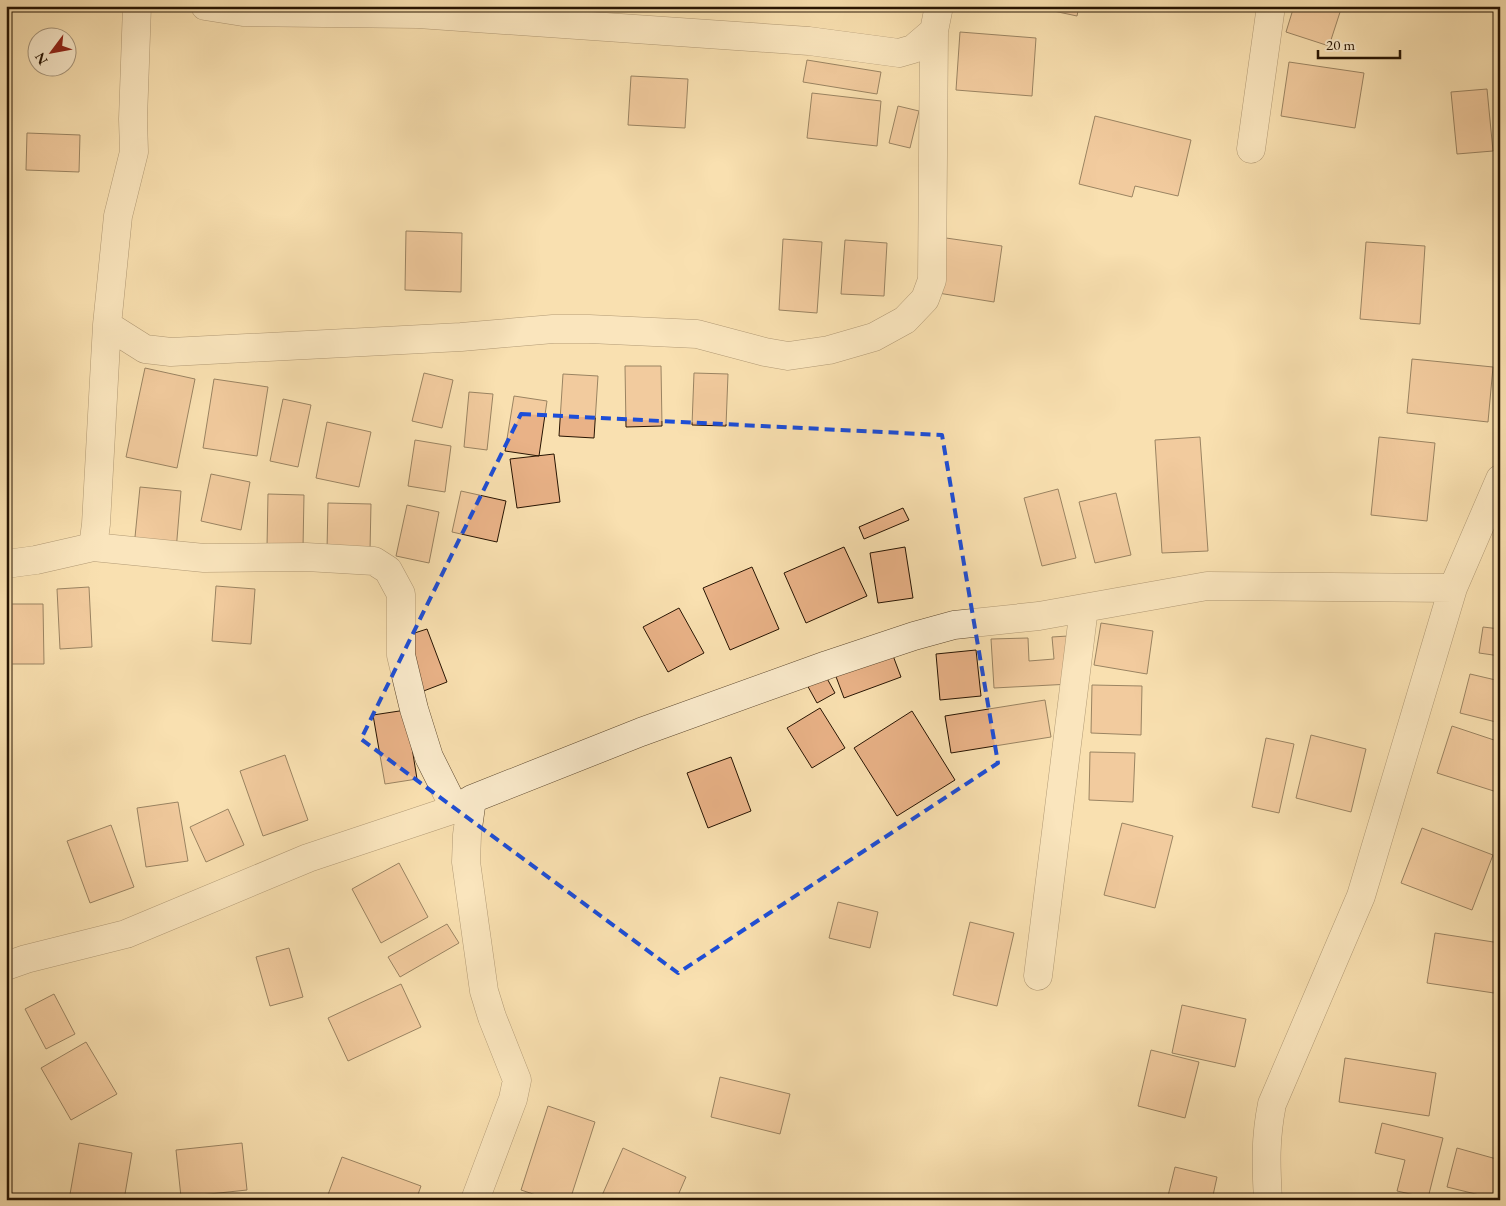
<svg xmlns="http://www.w3.org/2000/svg" width="1506" height="1206" font-family="'EB Garamond',serif">
  <style>
    .building { fill: #e9b287; stroke: #271402 }
    .lines { fill: none; stroke-linecap: round; stroke-linejoin: round }
    .minor-casing { stroke: #5c472e; stroke-width: 29 }
    .minor { stroke: #fbebcc; stroke-width: 28 }
    .marked { fill: none; stroke: #1d4ed8; stroke-width: 4; stroke-dasharray: 10 6; stroke-linejoin: round }
  </style>
  <rect width="100%" height="100%" fill="#f9e0b0"/>
  <filter id="stains"><feTurbulence type="fractalNoise" baseFrequency=".004" numOctaves="4"/><feColorMatrix values="0 0 0 0 .2 0 0 0 0 .09 0 0 0 0 .02 0 0 0 .5 -.17"/></filter>
  <radialGradient id="worn" r=".72"><stop offset=".6" stop-color="#630" stop-opacity="0"/><stop offset="1" stop-color="#630" stop-opacity=".3"/></radialGradient>
  <path class="building" d="M1030 6H1079L1077 16Z
    M1294 6H1342L1329 46 1286 32Z
    M960 32 1036 38 1032 96 956 90Z
    M807 60 881 72 877 94 803 82Z
    M1289 62 1364 73 1355 128 1281 116Z
    M631 76 688 79 685 128 628 125Z
    M1487 89 1493 151 1457 154 1451 92Z
    M812 93 881 101 877 146 807 138Z
    M898 106 919 111 910 148 889 143Z
    M1095 116 1191 140 1178 196 1135 186 1132 197 1079 184Z
    M27 133 80 135 79 172 26 170Z
    M406 231 462 233 461 292 405 290Z
    M946 238 1002 246 994 302 938 293Z
    M783 239 822 242 817 313 779 310Z
    M845 240 887 243 884 296 841 294Z
    M1366 242 1425 246 1420 324 1360 319Z
    M1412 359 1493 367 1488 422 1407 413Z
    M625 366H661L662 426 626 427Z
    M145 368 195 379 177 468 126 457Z
    M424 373 453 380 442 428 412 421Z
    M694 373 728 374 726 426 692 425Z
    M563 374 598 376 594 438 559 436Z
    M214 379 268 387 257 456 203 448Z
    M469 392 493 394 487 450 464 447Z
    M514 396 547 401 539 456 505 451Z
    M283 399 311 405 298 467 270 461Z
    M327 422 371 432 359 487 316 478Z
    M1200 437 1208 551 1162 553 1155 440Z
    M1379 437 1435 443 1427 521 1371 515Z
    M415 440 451 446 445 492 408 486Z
    M554 454 560 502 517 508 510 459Z
    M211 474 250 482 241 530 201 521Z
    M140 487 181 491 176 551 134 547Z
    M1058 489 1076 558 1042 566 1024 498Z
    M461 491 506 501 497 542 452 532Z
    M1116 493 1131 555 1095 563 1079 502Z
    M268 494 304 495 303 548 267 547Z
    M328 503 371 504 370 551 327 550Z
    M407 505 439 512 429 563 396 556Z
    M903 508 909 520 864 539 859 527Z
    M844 547 867 596 806 623 784 573Z
    M905 547 913 598 878 603 870 553Z
    M752 567 779 629 730 650 703 588Z
    M216 586 255 589 251 644 212 641Z
    M89 587 92 647 60 649 57 589Z
    M6 604H43L44 664H6Z
    M679 608 704 653 668 672 643 627Z
    M1101 623 1153 631 1147 674 1094 665Z
    M1483 627 1500 629V656L1479 653Z
    M427 629 447 682 421 692 402 637Z
    M1068 636 1071 684 994 688 991 639 1028 638 1029 661 1054 659 1052 637Z
    M976 650 981 696 940 700 936 654Z
    M892 653 901 677 844 698 835 674Z
    M824 673 835 693 817 703 806 683Z
    M1470 674 1500 681V723L1460 713Z
    M1092 685 1142 686 1141 735 1091 733Z
    M1045 700 1051 737 951 753 945 716Z
    M820 708 845 748 812 768 787 728Z
    M406 710 417 779 385 784 373 715Z
    M912 711 955 780 897 816 854 748Z
    M1452 726 1500 742V793L1437 773Z
    M1311 735 1366 749 1351 812 1296 798Z
    M1266 738 1294 744 1279 813 1252 807Z
    M1090 752 1135 753 1133 802 1089 800Z
    M285 755 308 820 263 836 240 771Z
    M731 757 751 811 708 828 687 773Z
    M178 802 188 861 146 867 137 808Z
    M228 809 244 845 206 862 190 827Z
    M1122 823 1173 836 1155 908 1104 895Z
    M111 825 134 887 90 903 67 841Z
    M1422 828 1493 855 1472 910 1401 883Z
    M399 863 428 917 381 943 352 889Z
    M838 902 878 912 870 948 829 938Z
    M970 922 1014 933 997 1006 953 995Z
    M447 924 459 943 400 977 388 957Z
    M1435 933 1500 943V954L1494 993 1427 983Z
    M289 948 303 997 270 1006 256 957Z
    M401 984 421 1027 348 1061 328 1018Z
    M54 994 75 1034 46 1049 25 1009Z
    M1182 1005 1246 1019 1235 1067 1172 1053Z
    M86 1042 117 1094 71 1120 41 1068Z
    M1151 1050 1199 1062 1185 1118 1138 1106Z
    M1345 1058 1436 1073 1429 1116 1339 1102Z
    M720 1077 790 1094 780 1134 711 1117Z
    M548 1106 595 1122 570 1200H551L521 1190Z
    M1382 1123 1443 1138 1428 1198 1397 1191 1405 1160 1375 1153Z
    M79 1143 132 1153 124 1200H69Z
    M242 1143 247 1190 181 1197 176 1150Z
    M623 1148 686 1177 676 1200H600Z
    M1457 1148 1500 1160V1200L1447 1187Z
    M342 1157 421 1186 416 1200H326Z
    M1175 1167 1217 1177 1212 1200H1167Z"/>
  <g class="lines">
    <g class="minor-casing">
      <path id="minor" d="M205 6 243 12 418 14 809 41 899 53 913 49 934 31
        M1251 149 1271 6
        M107 325 145 349 171 352 461 337 553 329H589L697 334 765 352 788 356 829 350 874 337 905 320 925 299 932 280 934 31 939 6
        M93 547 204 558 306 557 374 561 388 570 401 594V655L414 709 429 757 455 809
        M6 564 36 560 93 547 96 524 107 325 118 216 134 152 133 119 137 6
        M472 799 467 835 466 862 484 991 492 1017 517 1080 513 1099 475 1200
        M6 966 26 959 126 934 308 858 455 809 472 799 641 732 827 665 914 636 954 625 1039 616 1207 586 1453 588
        M1038 976 1084 608
        M1268 1200C1266 1165 1265 1139 1272 1104L1361 896 1453 588 1500 479"/>
    </g>
    <use href="#minor" class="minor"/>
  </g>
  <path d="M0 0H1506V1206H0ZM521 414 942 435 998 763 678 973 361 739Z" fill="#f9e0b0" fill-opacity=".55" fill-rule="evenodd"/>
  <path class="marked" d="M521 414 942 435 998 763 678 973 361 739Z"/>
  <rect width="1506" height="1206" fill="none" stroke="#f9e0b0" stroke-width="25"/>
  <rect x="8" y="8" width="1491" height="1191" fill="none" stroke="#271402" stroke-width="2.5"/>
  <rect x="12" y="12" width="1481" height="1181" fill="none" stroke="#271402"/>
  <g transform="translate(52 52) rotate(238)"><circle r="24" fill="#fbebcc" stroke="#a6957b"/>
  <path d="M0-4L9 19L0 12L-9 19Z" fill="#8f2418"/>
  <text y="-8" font-size="14" font-weight="bold" text-anchor="middle" fill="#271402">N</text>
  </g>
  <path d="M1318 50v8h82v-8" fill="none" stroke="#271402" stroke-width="2.5"/>
  <text x="1326" y="50" font-size="15" fill="#271402" stroke="#fbebcc" stroke-width="4" paint-order="stroke">20 m</text>
  <rect width="100%" height="100%" filter="url(#stains)"/>
  <rect width="100%" height="100%" fill="url(#worn)"/>
</svg>
